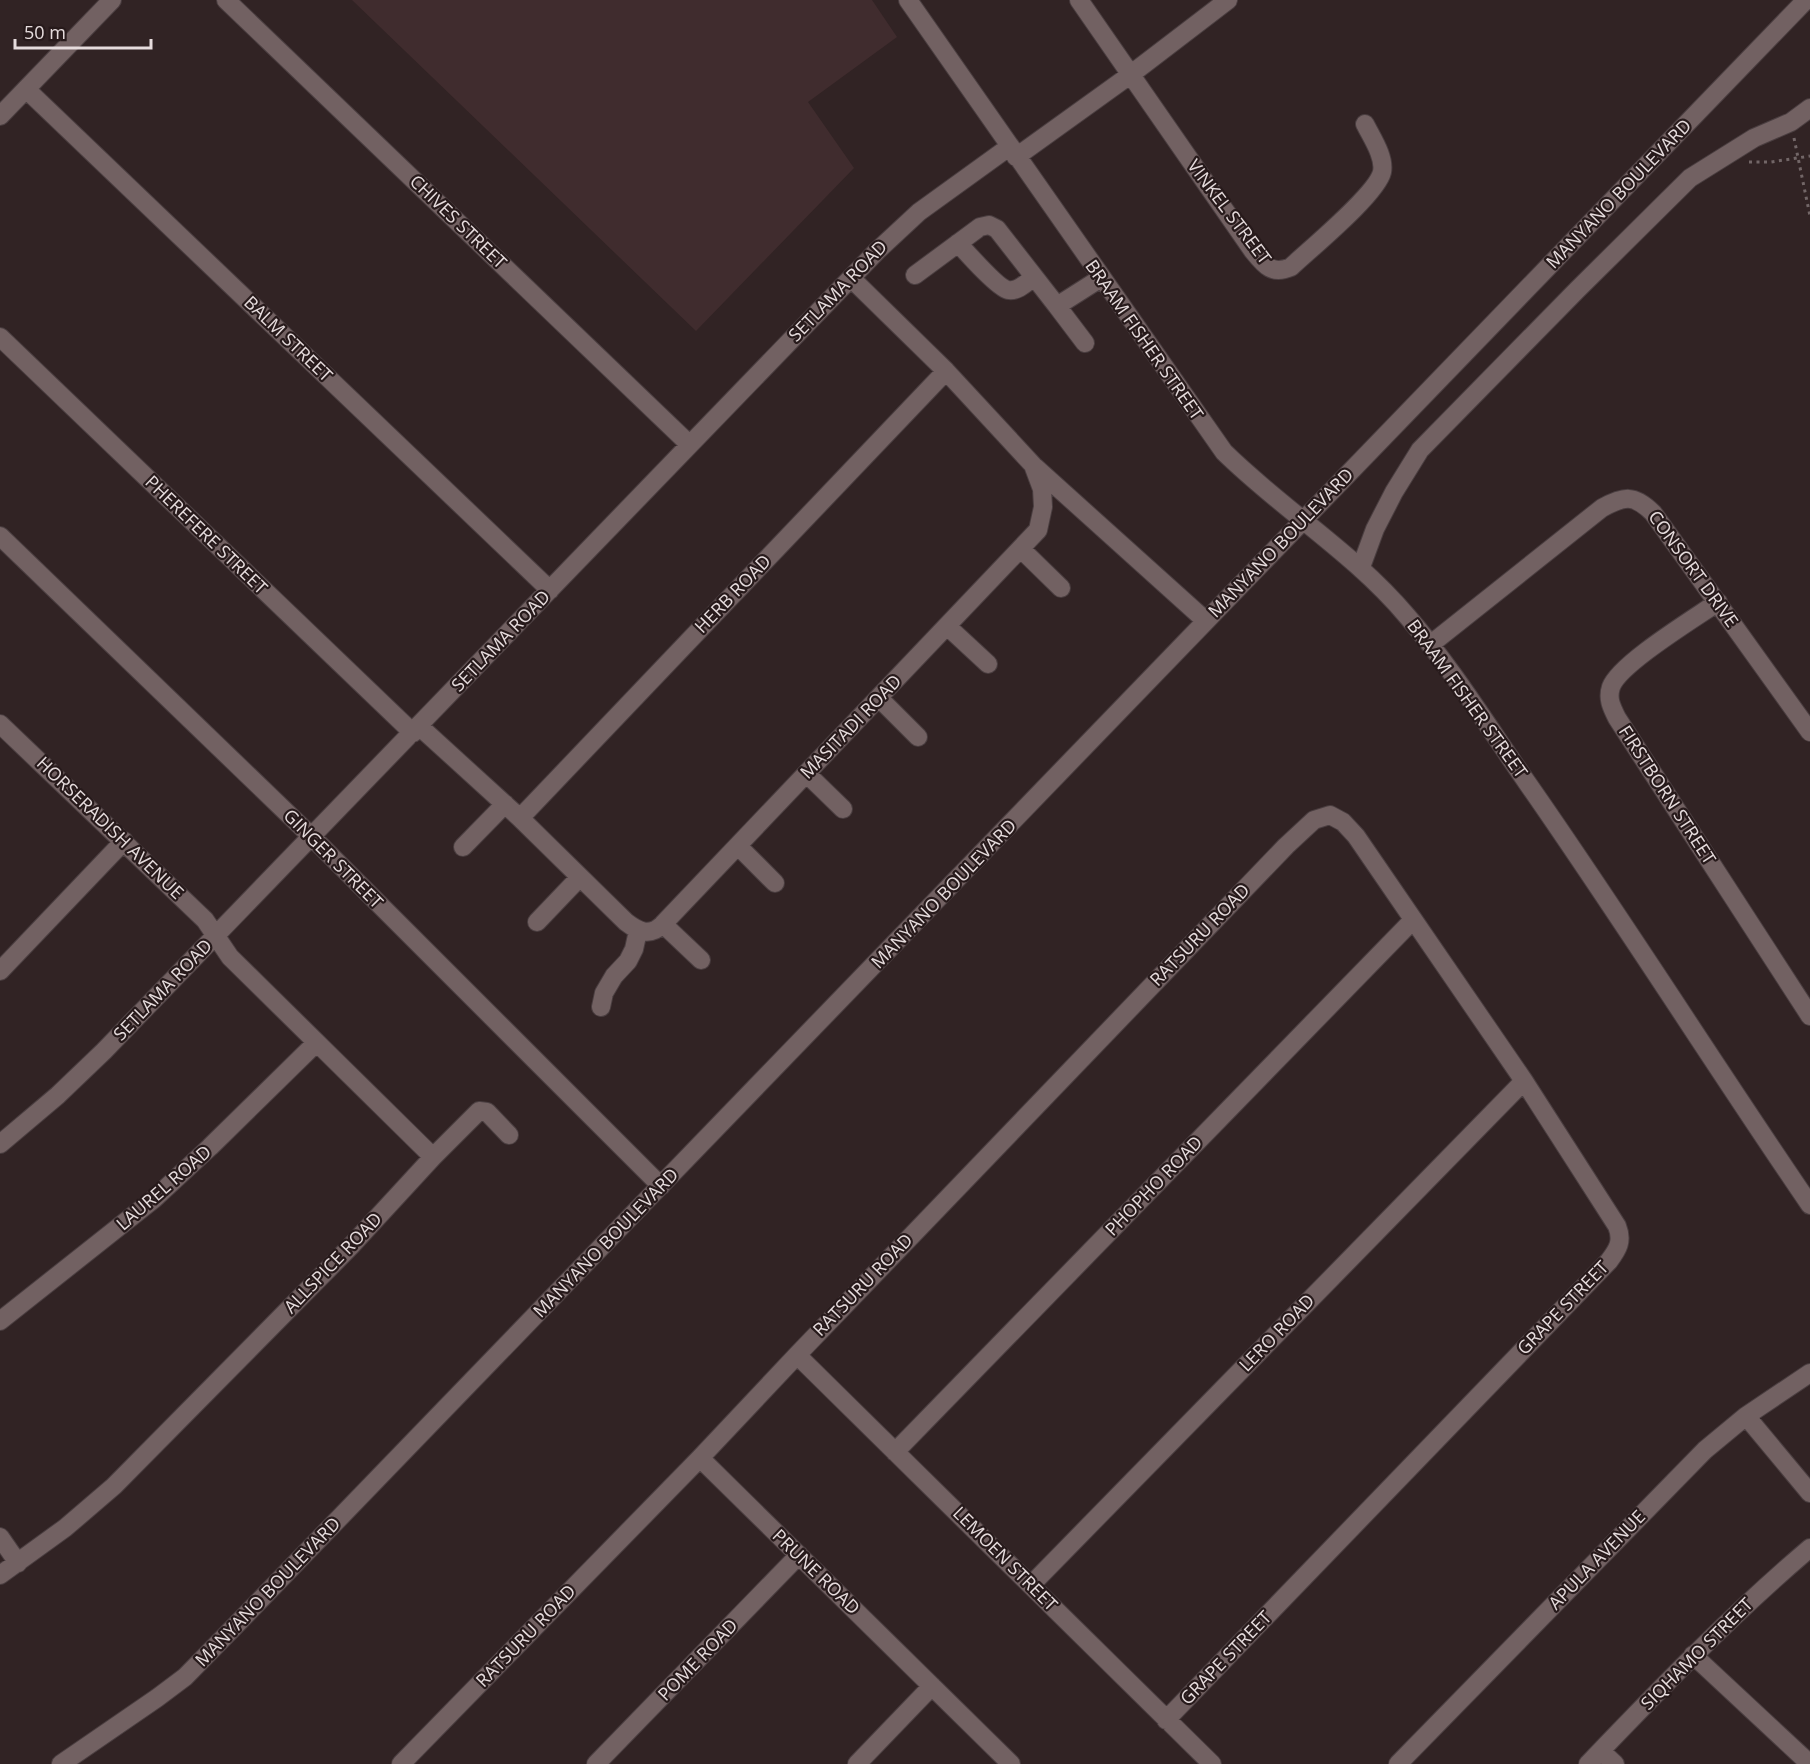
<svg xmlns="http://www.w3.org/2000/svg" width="1810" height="1764" font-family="'Open Sans',sans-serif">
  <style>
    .built { fill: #402c2e }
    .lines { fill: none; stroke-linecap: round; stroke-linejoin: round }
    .minor-casing { stroke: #4a3e40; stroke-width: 20 }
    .path { stroke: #726667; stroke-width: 3; stroke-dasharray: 3 4.5; stroke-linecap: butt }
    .minor { stroke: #726162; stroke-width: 18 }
    .labels { text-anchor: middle; stroke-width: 4.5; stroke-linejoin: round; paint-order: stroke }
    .street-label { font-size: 18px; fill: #e6dcdd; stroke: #271a1b }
  </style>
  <rect width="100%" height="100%" fill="#312324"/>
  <path class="built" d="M352 0H872L897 37 808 102 854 168 696 331Z"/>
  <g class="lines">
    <g class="minor-casing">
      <path id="minor" d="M226 0 689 444
        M908 0 1224 452C1283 510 1354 553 1407 616 1452 668 1489 728 1528 784 1625 923 1715 1066 1810 1205
        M1079 0 1253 251C1265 266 1272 275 1291 267 1310 249 1377 194 1382 172 1385 157 1372 138 1365 124
        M26 89 550 590
        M0 116 112 0
        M1016 157 1130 75 1228 0
        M958 243C967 253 998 288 1008 290 1018 292 1027 282 1034 277
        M915 275 980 227 989 225 997 229 1057 306
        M0 337 413 733
        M1085 343 1057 306 1101 278
        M1035 467 1206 621
        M0 536 311 836 661 1186
        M1021 549 1061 588
        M1361 567 1375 529 1394 492 1420 450 1577 290 1690 178 1754 138 1791 122 1810 108
        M1718 602C1695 618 1619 664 1611 687 1607 699 1612 708 1617 718L1810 1016
        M947 626 988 664
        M1431 644 1602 508C1624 496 1634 494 1653 513L1810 732
        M879 698 918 737
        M0 724 205 920 230 957 433 1157
        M419 726 520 818 626 922C639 932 650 937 663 924L1038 530 1043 507 1042 489 1033 465 946 371 851 278
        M807 774 843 809
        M520 818 946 371
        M738 846 775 883
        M463 847 505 804
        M537 922 580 877
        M663 924 701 960
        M0 971 124 841
        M601 1007 604 993 614 976 628 961 634 949 638 931
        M0 1144 58 1095 104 1051 877 251 919 212 1009 147
        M0 1321 154 1199 210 1147 316 1043
        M797 1355 1212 1764
        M1746 1416 1810 1493
        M895 1452 1413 920
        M700 1458 1011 1764
        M0 1537 18 1563
        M0 1575 65 1528 114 1486 351 1246 433 1157 479 1111 487 1112 509 1135
        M1031 1585 1524 1081
        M1693 1655 1810 1764
        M1601 1751 1615 1764
        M61 1764 157 1698 185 1677 236 1625 1806 0
        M401 1764 700 1458 797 1355 1286 846 1314 820 1330 815 1343 822 1356 836 1524 1081 1617 1226C1623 1241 1618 1249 1609 1261L1166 1720
        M596 1764 799 1555
        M857 1764 932 1686
        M1398 1764 1705 1450 1746 1416 1810 1373
        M1588 1764C1660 1689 1731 1615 1810 1548"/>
    </g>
    <path class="path" d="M1794 138 1810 216
      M1749 162H1771L1810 156"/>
    <use href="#minor" class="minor"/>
  </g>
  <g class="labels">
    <g class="street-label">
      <text transform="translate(1619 194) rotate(-46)" y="6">MANYANO BOULEVARD</text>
      <text transform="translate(1229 212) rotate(53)" y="6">VINKEL STREET</text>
      <text transform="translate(458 222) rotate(44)" y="6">CHIVES STREET</text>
      <text transform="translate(838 291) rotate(-46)" y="6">SETLAMA ROAD</text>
      <text transform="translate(288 339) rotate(44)" y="6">BALM STREET</text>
      <text transform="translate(1144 340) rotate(55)" y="6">BRAAM FISHER STREET</text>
      <text transform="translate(206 535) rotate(44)" y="6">PHEREFERE STREET</text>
      <text transform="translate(1281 543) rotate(-46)" y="6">MANYANO BOULEVARD</text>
      <text transform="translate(1693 569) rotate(54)" y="6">CONSORT DRIVE</text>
      <text transform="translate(733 594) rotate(-46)" y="6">HERB ROAD</text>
      <text transform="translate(501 641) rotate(-46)" y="6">SETLAMA ROAD</text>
      <text transform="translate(1467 699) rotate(54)" y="6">BRAAM FISHER STREET</text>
      <text transform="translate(851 727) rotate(-46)" y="6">MASITADI ROAD</text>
      <text transform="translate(1667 795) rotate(57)" y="6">FIRSTBORN STREET</text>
      <text transform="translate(110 828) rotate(44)" y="6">HORSERADISH AVENUE</text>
      <text transform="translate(333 859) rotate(45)" y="6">GINGER STREET</text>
      <text transform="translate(944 894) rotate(-46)" y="6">MANYANO BOULEVARD</text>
      <text transform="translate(1200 935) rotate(-46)" y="6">RATSURU ROAD</text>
      <text transform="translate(163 990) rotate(-46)" y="6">SETLAMA ROAD</text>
      <text transform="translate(1154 1186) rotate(-46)" y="6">PHOPHO ROAD</text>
      <text transform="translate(164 1188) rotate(-41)" y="6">LAUREL ROAD</text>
      <text transform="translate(606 1243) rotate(-46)" y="6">MANYANO BOULEVARD</text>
      <text transform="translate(333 1263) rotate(-46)" y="6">ALLSPICE ROAD</text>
      <text transform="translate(863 1285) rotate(-46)" y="6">RATSURU ROAD</text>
      <text transform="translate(1563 1308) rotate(-46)" y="6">GRAPE STREET</text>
      <text transform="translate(1277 1333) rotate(-46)" y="6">LERO ROAD</text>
      <text transform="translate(1005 1559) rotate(45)" y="6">LEMOEN STREET</text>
      <text transform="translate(1597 1560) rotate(-46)" y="6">APULA AVENUE</text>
      <text transform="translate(816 1572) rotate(44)" y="6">PRUNE ROAD</text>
      <text transform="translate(268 1592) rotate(-46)" y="6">MANYANO BOULEVARD</text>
      <text transform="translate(526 1636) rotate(-46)" y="6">RATSURU ROAD</text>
      <text transform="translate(1697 1654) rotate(-45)" y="6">SIQHAMO STREET</text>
      <text transform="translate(1226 1658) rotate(-46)" y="6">GRAPE STREET</text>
      <text transform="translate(698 1660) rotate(-46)" y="6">POME ROAD</text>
    </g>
  </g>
  <path d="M15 39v9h136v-9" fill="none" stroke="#e6dcdd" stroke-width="3"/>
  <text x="24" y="39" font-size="18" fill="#e6dcdd" stroke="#271a1b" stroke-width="4.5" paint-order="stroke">50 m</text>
</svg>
